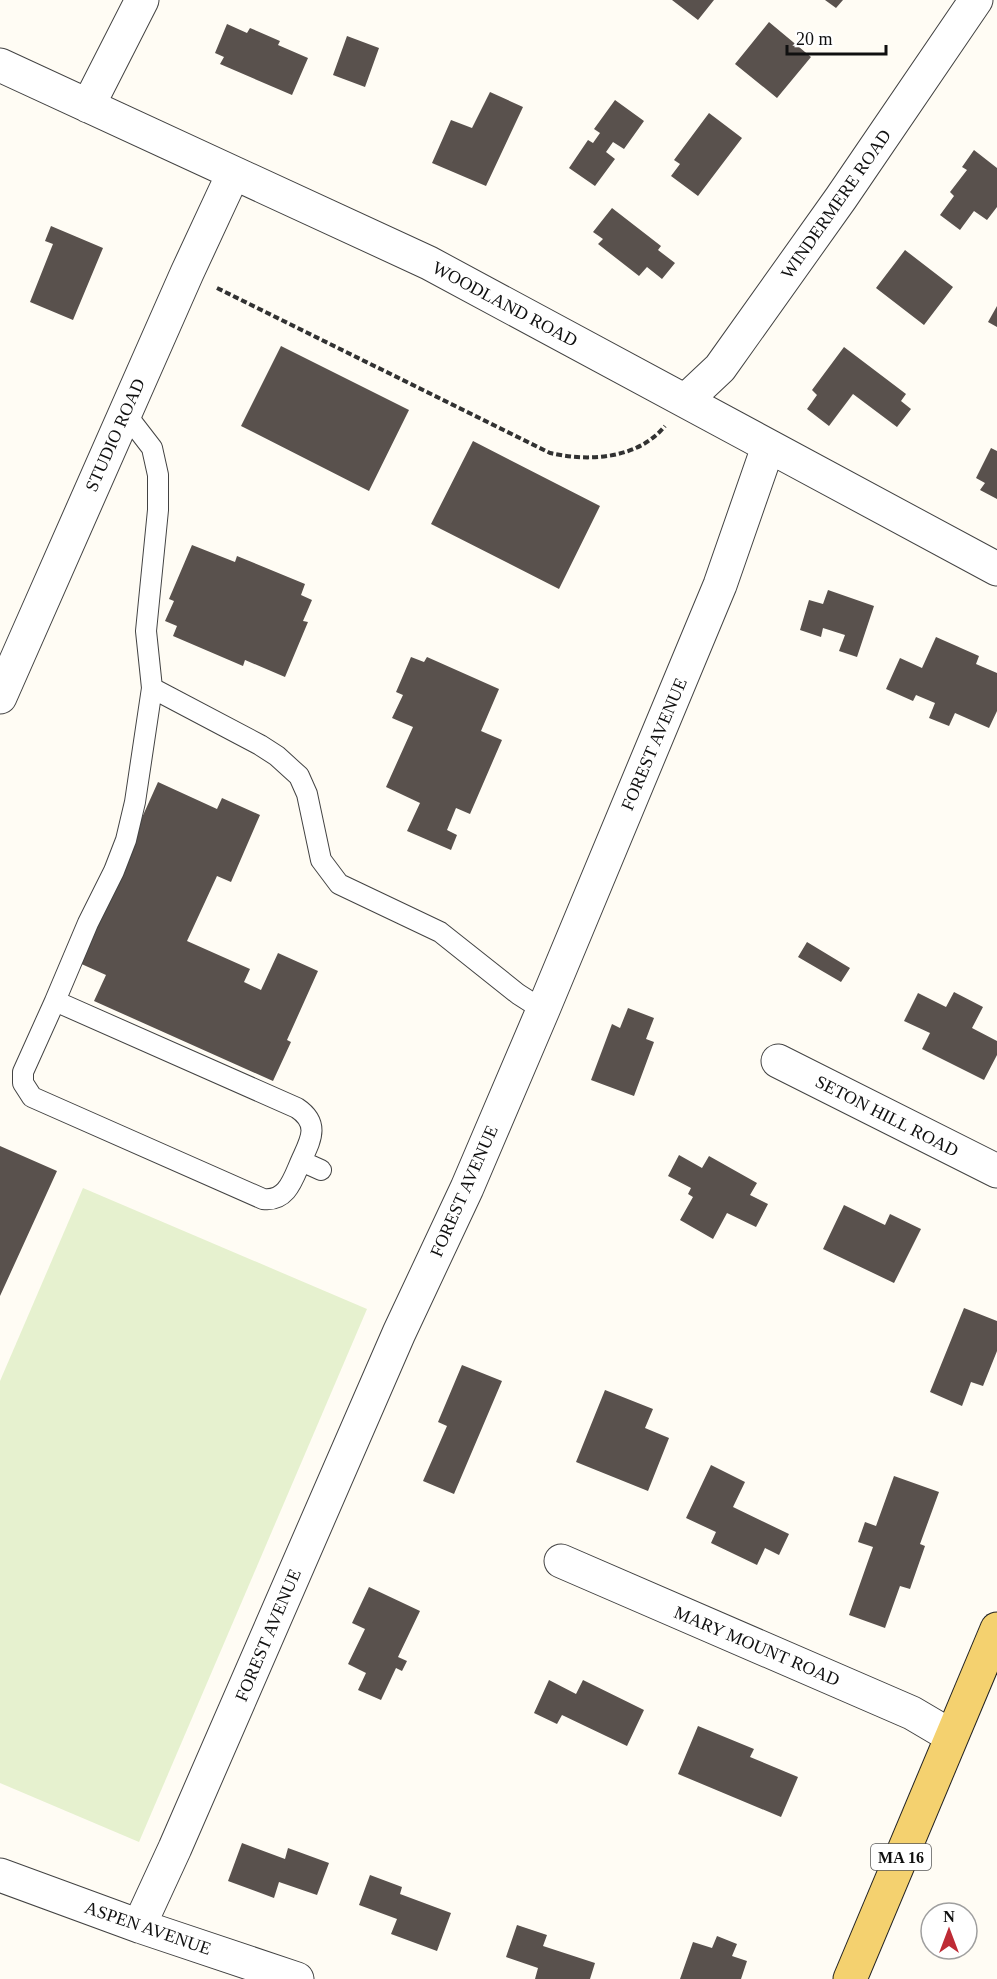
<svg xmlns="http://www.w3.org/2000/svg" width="997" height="1979" font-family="Georgia,serif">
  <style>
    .pitch { fill: #e6f1cf }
    .building { fill: #59514d }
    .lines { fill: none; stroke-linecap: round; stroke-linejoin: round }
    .lane-casing { stroke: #434343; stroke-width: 22 }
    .street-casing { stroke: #434343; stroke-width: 35 }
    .primary-casing { stroke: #212121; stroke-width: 35 }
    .path { stroke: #323232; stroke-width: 4; stroke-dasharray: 6 3; stroke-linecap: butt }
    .lane { stroke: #fff; stroke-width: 20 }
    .street { stroke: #fff; stroke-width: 33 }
    .primary { stroke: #f4d16f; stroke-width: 33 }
    .labels { text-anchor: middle; stroke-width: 6; stroke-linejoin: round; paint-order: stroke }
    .shield { fill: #fff; stroke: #585858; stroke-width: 1.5 }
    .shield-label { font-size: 16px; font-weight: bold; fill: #101010 }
    .street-label { font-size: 18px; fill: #101010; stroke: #fff }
  </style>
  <rect width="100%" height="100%" fill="#fffcf4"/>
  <path class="pitch" d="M83 1188 367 1309 139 1842 0 1783V1381Z"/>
  <path class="building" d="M672 0H714L698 20Z
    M825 0H843L836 8Z
    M769 22 811 57 777 98 735 64Z
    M227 24 247 33 250 28 280 41 278 45 308 58 292 95 220 64 224 57 215 53Z
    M347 36 379 48 365 87 333 75Z
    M490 92 523 107 486 186 432 163 451 120 472 128Z
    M615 100 644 121 624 149 613 142 606 152 615 159 595 186 569 168 588 140 593 143 600 133 594 129Z
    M709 113 742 138 698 196 671 176 680 164 674 160Z
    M974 150 997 168V207L987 220 974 211 960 230 940 215 954 196 950 192 967 170 962 167Z
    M612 208 661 246 658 250 675 263 662 279 647 267 639 276 598 244 603 239 593 232Z
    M51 226 103 248 73 320 30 302 53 244 45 241Z
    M905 250 953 287 924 325 876 288Z
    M997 306V327L988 322Z
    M281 346 409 410 369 491 241 426Z
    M844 347 906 394 901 401 911 409 897 427 853 394 829 426 807 409 817 395 812 390Z
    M473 441 600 506 559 589 431 524Z
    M991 448 997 451V499L980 490 985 483 976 478Z
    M192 545 235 562 237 556 305 584 301 595 312 600 303 621 308 622 285 677 245 660 243 666 173 636 177 626 165 621 174 601 169 599Z
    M828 590 874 606 857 657 839 651 845 635 823 628 821 637 800 630 809 600 823 604Z
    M936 637 979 656 976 664 997 673V711L989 728 955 713 949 726 929 718 935 703 916 695 913 701 886 689 900 658 922 668Z
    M411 657 424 662 427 657 499 689 481 731 502 740 470 814 456 808 447 830 457 835 451 850 407 831 420 803 386 787 413 727 392 718 403 695 396 692Z
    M158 782 217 809 222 798 260 815 231 882 217 876 187 941 250 969 244 982 261 990 278 953 318 971 287 1040 291 1042 273 1081 94 1001 106 975 77 962Z
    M807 942 850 968 841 982 798 957Z
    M954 992 983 1007 972 1028 997 1041V1055L984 1080 922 1049 930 1033 904 1021 918 993 946 1007Z
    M628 1008 654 1018 646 1039 654 1042 634 1096 591 1080 612 1024 620 1028Z
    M0 1146 57 1171 0 1296Z
    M679 1155 702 1168 709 1156 757 1183 750 1195 768 1204 756 1227 727 1213 713 1239 680 1220 693 1197 688 1194 691 1188 668 1176Z
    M844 1205 885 1225 890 1214 921 1229 894 1283 823 1249Z
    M964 1308 997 1321V1351L983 1386 971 1382 962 1406 930 1392Z
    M462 1365 502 1381 454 1494 423 1481 447 1426 438 1422Z
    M605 1390 653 1409 645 1428 669 1438 648 1491 576 1462Z
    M711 1465 745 1482 733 1507 789 1534 779 1555 765 1548 757 1565 711 1543 716 1532 686 1518Z
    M894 1476 939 1492 920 1544 925 1546 910 1589 900 1586 885 1628 849 1615 873 1547 858 1542 865 1522 876 1526Z
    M369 1587 420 1611 398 1657 407 1661 402 1671 396 1668 381 1700 358 1690 366 1673 348 1664 365 1629 352 1623Z
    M549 1680 576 1694 583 1680 644 1710 627 1746 562 1715 557 1724 534 1713Z
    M698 1726 754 1749 750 1757 798 1777 781 1817 678 1774Z
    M242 1843 285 1859 288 1848 329 1863 317 1895 279 1882 274 1898 228 1881Z
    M370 1875 402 1887 400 1894 451 1913 437 1951 391 1934 397 1919 359 1905Z
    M517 1925 547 1935 543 1946 595 1963 590 1979H535L538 1968 506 1957Z
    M717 1936 737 1944 732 1956 747 1961 741 1979H680L693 1942 712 1948Z"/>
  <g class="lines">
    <g class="lane-casing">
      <path id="lane" d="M152 688 260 745 277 756 299 776 307 794 321 860 339 884 440 932 518 994 543 1010
        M55 1001 88 923 114 871 126 840 135 802 152 688 146 631 158 510V475L152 448 125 413
        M301 1161C293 1179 287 1202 263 1199L32 1097 23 1083V1072L55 1001 297 1108C321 1124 310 1141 301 1161L321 1170"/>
    </g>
    <g class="street-casing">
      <path id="street" d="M0 65 429 263 997 569
        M88 106 142 0
        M686 400 720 368 841 198 976 0
        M0 697 187 273 233 174
        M778 1061 997 1171
        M561 1561 912 1713 951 1736
        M0 1875 139 1926 297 1979
        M139 1926 175 1848 399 1333 467 1188 543 1010 720 585 768 447"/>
    </g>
    <g class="primary-casing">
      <path id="primary" d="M850 1979 997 1629"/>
    </g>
    <path class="path" d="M217 288 550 453C589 462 638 459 665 426"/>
    <use href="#lane" class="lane"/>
    <use href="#street" class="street"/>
    <use href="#primary" class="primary"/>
  </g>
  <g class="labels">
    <rect class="shield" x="871" y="1844" width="60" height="26" rx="4.5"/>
    <g class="shield-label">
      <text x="901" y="1863">MA 16</text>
    </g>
    <g class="street-label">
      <text transform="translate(836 204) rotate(-55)" y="6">WINDERMERE ROAD</text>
      <text transform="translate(505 304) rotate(28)" y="6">WOODLAND ROAD</text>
      <text transform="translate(115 435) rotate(-66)" y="6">STUDIO ROAD</text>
      <text transform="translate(654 744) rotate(-67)" y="6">FOREST AVENUE</text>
      <text transform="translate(887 1116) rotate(27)" y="6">SETON HILL ROAD</text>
      <text transform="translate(464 1191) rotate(-66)" y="6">FOREST AVENUE</text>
      <text transform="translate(268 1635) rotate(-67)" y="6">FOREST AVENUE</text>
      <text transform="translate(757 1646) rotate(23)" y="6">MARY MOUNT ROAD</text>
      <text transform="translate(148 1928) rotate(19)" y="6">ASPEN AVENUE</text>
    </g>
  </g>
  <g transform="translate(949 1931)"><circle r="28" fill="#ffffff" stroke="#9f9f9f" stroke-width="1.5"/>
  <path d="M0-4.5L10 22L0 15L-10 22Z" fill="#be2b35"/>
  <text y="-9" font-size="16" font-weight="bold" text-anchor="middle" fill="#101010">N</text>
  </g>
  <path d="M787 45v9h99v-9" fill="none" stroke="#101010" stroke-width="3"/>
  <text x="796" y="45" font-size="18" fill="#101010" stroke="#ffffff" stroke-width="4.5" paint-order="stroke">20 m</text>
</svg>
